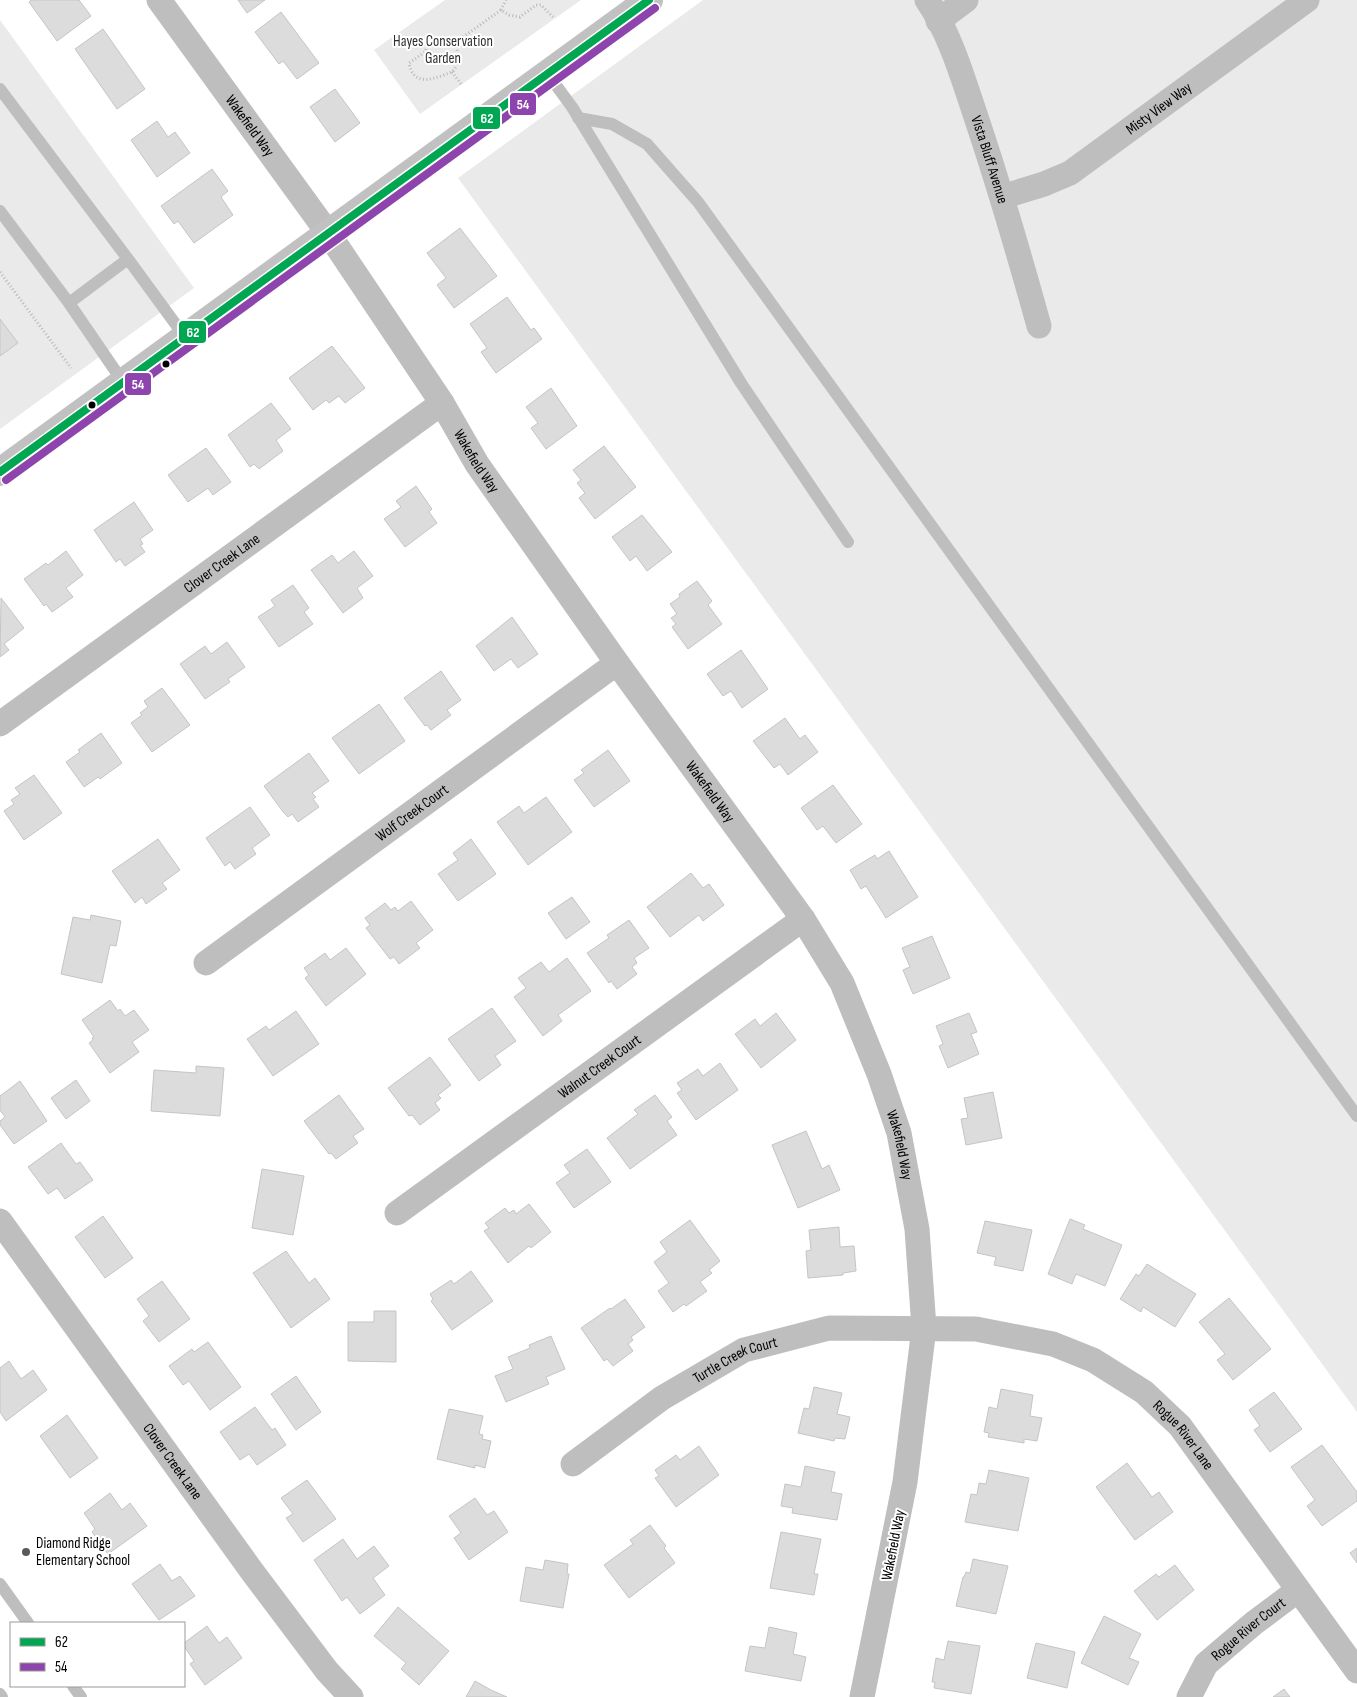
<svg xmlns="http://www.w3.org/2000/svg" width="1357" height="1697" font-family="'Sofia Sans Condensed',sans-serif">
  <style>
    .green { fill: #eaeaea }
    .building { fill: #dcdcdc; stroke: #c5c5c5 }
    .lines { fill: none; stroke-linecap: round; stroke-linejoin: round }
    .path { stroke: #b8b8b8; stroke-width: 3; stroke-dasharray: 1 2.5; stroke-linecap: butt }
    .lane { stroke: #bebebe; stroke-width: 12 }
    .street { stroke: #bebebe; stroke-width: 25 }
    .secondary { stroke: #c1c1c1; stroke-width: 28 }
    .bus-1-casing { stroke: #fff; stroke-width: 11 }
    .bus-2-casing { stroke: #fff; stroke-width: 11 }
    .bus-1 { stroke: #00a651; stroke-width: 8 }
    .bus-2 { stroke: #8e44ad; stroke-width: 8 }
    .bus-dot { fill: #000; stroke: #fff; stroke-width: 2 }
    .poi-dot { fill: #595959; stroke: #fff; stroke-width: 2 }
    .labels { text-anchor: middle; stroke-width: 4; stroke-linejoin: round; paint-order: stroke }
    .park-label { font-size: 15px; fill: #2f2f2f; stroke: #fff }
    .street-label { font-size: 15px; fill: #000; stroke: #fff }
    .poi-label { font-size: 15px; fill: #000; stroke: #fff; text-anchor: start }
    .line-badge { stroke: #fff; stroke-width: 2 }
    .badge-label { font-size: 14px; text-anchor: middle; font-weight: bold; fill: #fff }
  </style>
  <rect width="100%" height="100%" fill="#fff"/>
  <path class="green" d="M445 0H581L420 114 374 50Z
    M703 0H1357V1412L458 178Z
    M0 20 194 288 0 429Z"/>
  <path class="building" d="M31 0H79L91 16 57 41 29 2Z
    M238 0H265L247 13Z
    M281 12 319 63 297 79 283 61 279 64 255 32Z
    M103 29 145 89 117 109 75 49Z
    M335 89 360 123 335 142 310 107Z
    M157 121 168 137 175 132 190 153 157 177 131 140Z
    M212 169 228 191 221 197 233 215 194 243 178 221 174 224 161 206Z
    M460 228 497 276 454 308 437 285 446 278 427 253Z
    M507 297 531 330 534 328 542 339 496 373 481 352 487 348 470 324Z
    M0 319 18 343 0 356Z
    M332 346 365 388 345 403 339 396 329 403 326 400 313 410 289 378Z
    M551 388 577 426 546 449 531 428 538 423 526 407Z
    M271 403 291 429 276 440 283 451 259 469 254 464 250 467 228 435Z
    M604 446 636 487 595 519 579 498 585 493 577 483 581 480 573 470Z
    M206 448 231 482 213 495 208 488 188 502 168 475Z
    M416 486 432 509 429 512 437 523 405 547 384 519 401 507 396 501Z
    M134 502 153 530 140 539 143 544 140 545 145 552 125 566 120 559 116 562 94 530Z
    M642 515 672 552 647 571 636 556 630 561 612 537Z
    M66 551 83 575 66 588 73 597 52 612 46 604 44 606 24 579 46 563 48 565Z
    M354 551 373 576 357 588 363 598 343 613 311 570 332 555 338 563Z
    M697 581 712 601 708 605 722 624 688 649 672 627 676 624 671 618 677 614 670 604 680 597 679 594Z
    M293 585 309 608 304 612 313 624 279 647 258 617 275 606 271 600Z
    M1 598 24 628 4 644 9 650 0 657Z
    M512 617 538 654 518 668 511 659 494 671 476 646Z
    M227 642 245 667 228 679 230 682 205 699 180 664 205 646 211 654Z
    M741 650 768 689 742 708 731 691 723 696 707 674Z
    M441 671 461 700 447 710 451 715 431 730 427 725 425 726 404 698Z
    M162 688 190 725 152 752 131 723 142 715 140 713 148 707 144 701Z
    M379 704 405 741 359 774 332 738Z
    M785 718 800 739 805 735 818 752 788 775 780 764 774 768 753 741Z
    M101 733 122 763 100 779 98 777 84 787 66 762 80 752 78 750Z
    M608 750 630 781 594 807 574 780 584 773 581 770Z
    M309 753 329 781 312 793 316 797 313 799 319 807 298 822 292 814 288 817 284 813 264 786Z
    M34 775 62 813 24 840 4 811 14 804 11 800 20 794 15 788Z
    M833 785 862 824 836 843 823 826 817 830 801 808Z
    M546 797 572 832 528 865 497 822 519 806 524 813Z
    M250 807 270 835 252 848 256 854 235 869 230 862 225 866 206 838Z
    M158 839 180 870 162 883 167 889 146 904 142 897 135 903 112 871Z
    M471 839 496 874 458 901 438 874 458 860 453 853Z
    M889 851 918 897 886 918 866 886 861 889 850 870 875 855 877 859Z
    M691 873 703 888 709 884 724 905 703 921 699 915 670 937 647 907Z
    M572 897 590 922 566 939 548 913Z
    M411 901 433 930 416 943 420 948 399 964 394 957 390 959 366 928 370 925 365 918 385 903 391 910 395 907 398 911Z
    M91 915 121 921 116 946 110 945 102 983 61 974 73 917 90 920Z
    M629 920 649 948 634 958 637 963 632 967 637 974 617 989 611 981 609 983 587 953 609 938 607 935Z
    M932 936 950 978 913 994 903 970 910 967 902 948Z
    M346 948 366 974 326 1006 305 978 309 975 304 968 325 953 330 960Z
    M567 958 591 991 558 1015 562 1021 543 1036 514 997 526 988 518 978 541 962 549 972Z
    M110 1000 118 1011 120 1009 125 1016 134 1010 149 1030 132 1042 139 1052 110 1073 89 1043 93 1040 92 1038 94 1037 82 1020Z
    M492 1008 516 1041 495 1056 501 1065 479 1081 448 1039Z
    M296 1011 319 1044 273 1076 247 1039 266 1026 269 1030Z
    M776 1013 796 1040 761 1068 735 1034 755 1019 760 1026Z
    M969 1013 977 1032 971 1034 979 1054 948 1068 939 1046 943 1044 936 1026Z
    M430 1057 451 1085 438 1095 441 1098 435 1103 440 1110 420 1125 412 1115 409 1116 388 1088Z
    M720 1063 738 1090 696 1120 677 1093 682 1090 677 1083 698 1069 703 1076Z
    M196 1066 224 1068 220 1116 151 1111 154 1070 196 1073Z
    M76 1080 90 1101 66 1119 51 1098Z
    M20 1081 47 1121 14 1144 0 1125V1121L5 1117 0 1110V1096Z
    M993 1092 1002 1138 966 1145 961 1119 968 1118 964 1098Z
    M339 1095 364 1129 353 1136 358 1143 336 1159 331 1153 329 1154 304 1121Z
    M655 1095 672 1117 667 1121 677 1135 630 1169 607 1138 638 1114 634 1110Z
    M806 1131 822 1169 829 1165 840 1190 798 1208 772 1145Z
    M61 1143 76 1164 80 1162 93 1180 65 1199 57 1188 48 1194 28 1167Z
    M587 1149 611 1182 574 1208 556 1183 570 1173 564 1165Z
    M262 1169 304 1176 293 1235 252 1228Z
    M529 1204 551 1232 531 1248 529 1246 508 1263 484 1231 489 1228 485 1223 505 1208 509 1213 514 1210 516 1214Z
    M103 1216 133 1258 105 1278 75 1237Z
    M1070 1219 1085 1225 1083 1229 1122 1245 1105 1286 1076 1274 1072 1284 1048 1274Z
    M690 1220 720 1261 709 1270 712 1273 700 1282 707 1291 686 1306 684 1304 673 1312 658 1291 669 1283 654 1262 667 1252 660 1242Z
    M985 1221 1032 1230 1023 1271 994 1265 996 1257 977 1253Z
    M839 1227 840 1247 854 1246 856 1271 843 1273V1275L808 1278 806 1251 811 1250 809 1230Z
    M286 1251 309 1283 315 1278 330 1299 291 1328 253 1273Z
    M1147 1264 1196 1294 1175 1327 1143 1307 1141 1312 1120 1299 1136 1274 1139 1276Z
    M471 1271 493 1301 452 1330 431 1301 433 1299 430 1294 451 1280 454 1284Z
    M162 1281 190 1319 159 1342 143 1321 149 1316 137 1299Z
    M1229 1298 1271 1349 1233 1380 1217 1360 1225 1354 1199 1322Z
    M625 1299 645 1327 631 1337 633 1340 628 1344 633 1351 613 1366 607 1359 604 1361 581 1328 610 1308 611 1309Z
    M374 1311H396V1362L348 1361V1322H374Z
    M551 1336 565 1369 546 1377 549 1384 506 1402 495 1376 513 1369 508 1357 530 1348 529 1345Z
    M208 1342 241 1387 210 1410 189 1381 183 1385 169 1366 192 1349 194 1352Z
    M9 1361 21 1379 33 1370 47 1390 6 1421 0 1412V1368Z
    M296 1376 321 1412 296 1430 271 1394Z
    M814 1387 842 1393 837 1414 850 1417 845 1439 835 1438 834 1441 798 1433 804 1408 809 1409Z
    M1001 1389 1033 1395 1030 1416 1042 1418 1037 1441 1024 1439V1443L988 1437 989 1433 984 1432 989 1407 997 1409Z
    M1274 1392 1302 1429 1270 1452 1254 1430 1260 1426 1249 1410Z
    M255 1407 272 1430 275 1428 286 1445 257 1465 249 1454 240 1460 220 1432Z
    M449 1409 483 1416 479 1434 483 1435 482 1439 491 1441 485 1468 475 1465V1468L437 1459Z
    M67 1415 98 1458 70 1478 40 1436Z
    M1322 1445 1357 1492V1501L1322 1526 1307 1506 1315 1500 1291 1467Z
    M699 1446 719 1475 676 1507 655 1478 659 1476 655 1470 676 1455 680 1460Z
    M1127 1463 1152 1497 1159 1492 1173 1512 1135 1540 1096 1487Z
    M805 1466 835 1472 831 1492 842 1494 837 1520 792 1513 793 1508 781 1506 785 1484 801 1487Z
    M989 1470 1029 1478 1018 1531 965 1522 971 1494 977 1495 979 1483 986 1484Z
    M307 1480 336 1519 303 1542 286 1518 293 1514 281 1498Z
    M110 1493 122 1510 130 1503 147 1526 108 1554 92 1532 95 1529 84 1513Z
    M475 1498 487 1515 494 1511 508 1532 469 1560 454 1538 461 1533 449 1516Z
    M650 1525 666 1546 664 1548 675 1563 629 1598 604 1565 633 1544 630 1540Z
    M781 1532 821 1539 814 1574H818L814 1595 770 1588Z
    M343 1539 357 1559 374 1546 389 1566 373 1578 385 1595 360 1614 347 1597 342 1601 314 1560Z
    M1357 1548V1563L1350 1553Z
    M973 1559 1008 1566 996 1614 956 1606 963 1577H964L966 1572 970 1573Z
    M545 1560 568 1564 567 1574H569L563 1608 520 1601 526 1567 543 1570Z
    M160 1564 172 1581 180 1576 195 1596 159 1620 132 1584Z
    M1175 1565 1194 1590 1157 1620 1134 1591 1156 1574 1159 1577Z
    M398 1607 449 1651 419 1685 401 1669 406 1663 374 1636Z
    M1104 1616 1141 1634 1129 1658 1139 1662 1128 1685 1081 1663Z
    M207 1626 219 1643 227 1637 242 1658 205 1685 190 1664 194 1661 184 1646V1643Z
    M769 1627 797 1633 793 1654 806 1657 801 1681 745 1671 750 1646 765 1648Z
    M948 1641 980 1646 971 1694 934 1688 935 1682H932L936 1658 944 1660Z
    M1036 1643 1075 1652 1067 1688 1027 1678Z
    M475 1681 491 1690 507 1697H466Z
    M1284 1689 1290 1697H1273Z"/>
  <g class="lines">
    <path class="path" d="M501 10 506 0
      M456 42C443 36 429 37 425 52L409 63C413 84 428 81 444 75 449 73 454 72 456 66 459 59 457 49 456 42L501 10 509 15 520 17 536 5H541L553 17
      M452 72 461 84
      M0 272 71 368"/>
    <path class="lane" d="M547 73 572 107 741 383 848 542
      M0 89 128 259 69 303 0 211
      M578 118 612 124 647 144 698 202 1357 1116
      M128 259 185 337
      M69 303 123 382
      M0 1584 28 1623
      M73 1686 81 1697
      M0 1694 2 1697"/>
    <g class="street">
      <path id="s1" d="M159 0 328 233 442 403 477 464 617 663 803 919 842 983 879 1074 899 1133 917 1229 924 1328 905 1482 862 1697"/>
      <path id="s2" d="M927 0C949 32 962 75 974 111 998 182 1019 254 1039 326"/>
      <path d="M938 21 966 0"/>
      <path id="s3" d="M1002 197 1044 184 1070 173 1307 0"/>
      <path id="s4" d="M0 724 442 403"/>
      <path id="s5" d="M206 963 617 663"/>
      <path id="s6" d="M397 1213 803 919"/>
      <path id="s7" d="M0 1221 251 1570 327 1671 351 1697"/>
      <path id="s8" d="M573 1464 662 1398 744 1350 829 1328 976 1329 1053 1344 1093 1360 1144 1392 1180 1426 1357 1671"/>
      <path id="s9" d="M1189 1697 1206 1664 1254 1623 1298 1590"/>
    </g>
    <path class="secondary" d="M0 472 649 0"/>
    <g class="bus-1-casing">
      <path id="bus-1" d="M0 472 649 0"/>
    </g>
    <g class="bus-2-casing">
      <path id="bus-2" d="M6 480 655 8"/>
    </g>
    <use href="#bus-1" class="bus-1"/>
    <use href="#bus-2" class="bus-2"/>
  </g>
  <g class="bus-dot">
    <circle cx="166" cy="364" r="4.5"/>
    <circle cx="92" cy="405" r="4.5"/>
  </g>
  <circle class="poi-dot" cx="26" cy="1552" r="5"/>
  <g class="labels">
    <g class="park-label">
      <text x="443" y="46">Hayes Conservation<tspan x="443" dy="17">Garden</tspan></text>
    </g>
    <g class="street-label">
      <text dy="5" stroke="none"><textPath href="#s3" startOffset="182">Misty View Way</textPath></text>
      <text dy="5" stroke="none"><textPath href="#s1" startOffset="155">Wakefield Way</textPath></text>
      <text dy="5" stroke="none"><textPath href="#s2" startOffset="172">Vista Bluff Avenue</textPath></text>
      <text dy="5" stroke="none"><textPath href="#s1" startOffset="560">Wakefield Way</textPath></text>
      <text dy="5" stroke="none"><textPath href="#s4" startOffset="274">Clover Creek Lane</textPath></text>
      <text dy="5" stroke="none"><textPath href="#s1" startOffset="965">Wakefield Way</textPath></text>
      <text dy="5" stroke="none"><textPath href="#s5" startOffset="255">Wolf Creek Court</textPath></text>
      <text dy="5" stroke="none"><textPath href="#s6" startOffset="250">Walnut Creek Court</textPath></text>
      <text dy="5" stroke="none"><textPath href="#s1" startOffset="1370">Wakefield Way</textPath></text>
      <text dy="5" stroke="none"><textPath href="#s8" startOffset="194">Turtle Creek Court</textPath></text>
      <text dy="5" stroke="none"><textPath href="#s8" startOffset="681">Rogue River Lane</textPath></text>
      <text dy="5" stroke="none"><textPath href="#s7" startOffset="296">Clover Creek Lane</textPath></text>
      <text transform="translate(893 1545) rotate(-79)" y="5">Wakefield Way</text>
      <text dy="5" stroke="none"><textPath href="#s9" startOffset="92">Rogue River Court</textPath></text>
    </g>
    <g class="poi-label">
      <text x="36" y="1548">Diamond Ridge<tspan x="36" dy="17">Elementary School</tspan></text>
    </g>
  </g>
  <g class="line-badge">
    <rect x="509" y="92" width="28" height="24" rx="5" fill="#8e44ad"/>
    <rect x="472" y="106" width="29" height="24" rx="5" fill="#00a651"/>
    <rect x="178" y="320" width="29" height="24" rx="5" fill="#00a651"/>
    <rect x="124" y="372" width="28" height="24" rx="5" fill="#8e44ad"/>
  </g>
  <g class="badge-label">
    <text x="523" y="109">54</text>
    <text x="487" y="123">62</text>
    <text x="193" y="337">62</text>
    <text x="138" y="389">54</text>
  </g>
  <rect x="10" y="1622" width="175" height="65" fill="#ffffff" stroke="#999999"/>
  <rect x="20" y="1638" width="25" height="8" fill="#00a651" stroke="#999999"/>
  <text x="55" y="1647" font-size="15" fill="#000000">62</text>
  <rect x="20" y="1663" width="25" height="8" fill="#8e44ad" stroke="#999999"/>
  <text x="55" y="1672" font-size="15" fill="#000000">54</text>
</svg>
